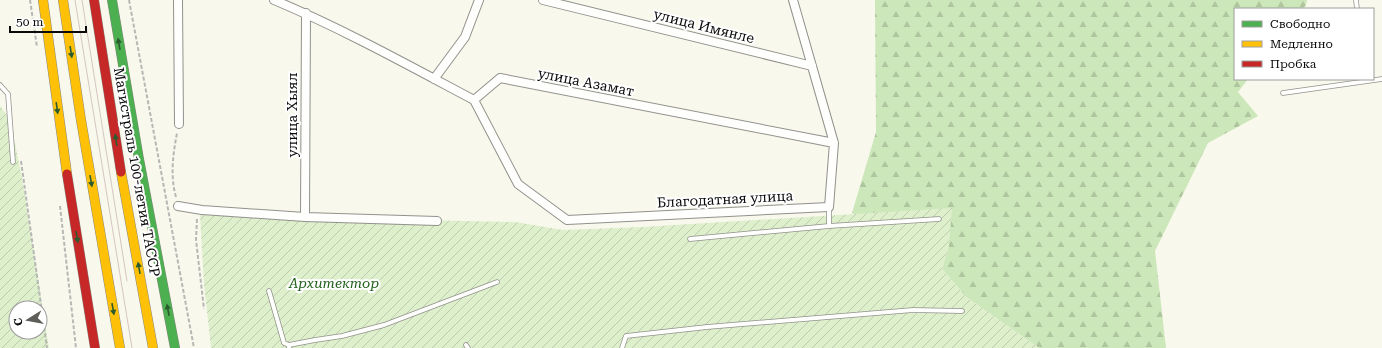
<svg xmlns="http://www.w3.org/2000/svg" width="1382" height="348" font-family="'Roboto Serif',serif">
  <style>
    .forest { fill: url(#forest-firs) }
    .garden { fill: url(#garden-furrows); fill-rule: evenodd }
    .lines { fill: none; stroke-linecap: round; stroke-linejoin: round }
    .lane-casing { stroke: #92918c; stroke-width: 5.5 }
    .street-casing { stroke: #92918c; stroke-width: 10 }
    .fast-casing { stroke: #888882; stroke-width: 10 }
    .slow-casing { stroke: #888882; stroke-width: 10 }
    .jam-casing { stroke: #888882; stroke-width: 10 }
    .path { stroke: #b7b7b5; stroke-width: 2; stroke-dasharray: 4 2; stroke-linecap: butt }
    .lane { stroke: #fefefc; stroke-width: 4 }
    .street { stroke: #fefefc; stroke-width: 8 }
    .fast { stroke: #4caf50; stroke-width: 9 }
    .slow { stroke: #ffc107; stroke-width: 9 }
    .jam { stroke: #c62828; stroke-width: 9 }
    .tram { stroke: #d5c5c2; stroke-width: 1 }
    .oneway { fill: #2b5c2d }
    .labels { text-anchor: middle; stroke-width: 4; stroke-linejoin: round; paint-order: stroke }
    .street-label { font-size: 14px; fill: #0a0a0a; stroke: #fff }
    .park-label { font-size: 14px; font-style: italic; fill: #21601b; stroke: #fff }
  </style>
  <defs>
    <pattern id="forest-firs" width="22" height="20" patternUnits="userSpaceOnUse"><rect width="22" height="20" fill="#cce7b9"/><path d="M5 1l3.5 6h-7zM16 11l3.5 6h-7z" fill="#aec59e"/></pattern>
    <pattern id="garden-furrows" width="10" height="10" patternUnits="userSpaceOnUse"><rect width="10" height="10" fill="#deefcc"/><path d="M-1 1l2-2M0 10L10 0M9 11l2-2" fill="none" stroke="#bdccae"/></pattern>
  </defs>
  <rect width="100%" height="100%" fill="#f9f8ec"/>
  <path class="forest" d="M875 0H1307L1306 5 1303 9H1235V79H1248L1238 92 1258 116 1208 143 1155 251 1166 348H1039L966 297 942 269 949 245 852 213 876 132Z"/>
  <path class="garden" d="M0 106 10 119 22 178 49 348H0ZM16 308H40V332H16Z
    M952 208 949 245 942 269 966 297 1039 348H211L204 284 200 215 515 222 563 230 643 227Z"/>
  <g class="lines">
    <g class="lane-casing">
      <path id="lane" d="M1356 0 1357 9
        M0 85 8 94 13 162
        M1283 93 1382 79
        M829 226V207
        M690 239 829 226 939 219
        M269 291 284 343 289 345V347
        M289 345 315 340 342 336 384 325 497 282
        M466 345 468 348
        M622 348 626 336 707 327 913 310 962 311"/>
    </g>
    <g class="street-casing">
      <path id="street" d="M178 0 179 124
        M274 0C343 29 408 65 474 100L500 78 834 143
        M543 0 812 66
        M434 79 465 37 479 0
        M474 100 518 184 567 220 829 207 834 143 793 0
        M178 206 202 210 305 217 437 221
        M305 217 306 13"/>
    </g>
    <g class="fast-casing">
      <path id="fast" d="M112 0 139 159 175 348"/>
    </g>
    <g class="slow-casing">
      <path id="slow" d="M43 0 67 174
        M63 0 81 120 120 348
        M121 172 153 348"/>
    </g>
    <g class="jam-casing">
      <path id="jam" d="M94 0 121 172
        M67 174 95 348"/>
    </g>
    <path class="path" d="M30 0 37 47
      M129 0 194 348
      M21 161 47 348
      M176 197C170 176 173 154 177 133
      M60 206 76 348
      M197 219 196 240 204 309"/>
    <use href="#lane" class="lane"/>
    <use href="#street" class="street"/>
    <use href="#fast" class="fast"/>
    <use href="#slow" class="slow"/>
    <use href="#jam" class="jam"/>
    <path class="tram" d="M75 0 132 348
      M82 0 127 281"/>
  </g>
  <defs><path id="oneway-solid" d="M-6-.8H1V-3.2L6.5 0L1 3.2V.8H-6Z"/></defs>
  <g class="oneway">
    <use href="#oneway-solid" transform="translate(119 44) rotate(-100)"/>
    <use href="#oneway-solid" transform="translate(71 52) rotate(81)"/>
    <use href="#oneway-solid" transform="translate(57 108) rotate(82)"/>
    <use href="#oneway-solid" transform="translate(116 140) rotate(-99)"/>
    <use href="#oneway-solid" transform="translate(91 181) rotate(80)"/>
    <use href="#oneway-solid" transform="translate(77 237) rotate(81)"/>
    <use href="#oneway-solid" transform="translate(139 268) rotate(-100)"/>
    <use href="#oneway-solid" transform="translate(113 309) rotate(80)"/>
    <use href="#oneway-solid" transform="translate(168 310) rotate(-101)"/>
  </g>
  <g class="labels">
    <g class="street-label">
      <text transform="translate(704 26) rotate(14)" y="5">улица Имянле</text>
      <text transform="translate(586 82) rotate(11)" y="5">улица Азамат</text>
      <text transform="translate(292 115) rotate(-90)" y="5">улица Хыял</text>
      <text transform="translate(137 172) rotate(80)" y="5">Магистраль 100-летия ТАССР</text>
      <text transform="translate(725 199) rotate(-3)" y="5">Благодатная улица</text>
    </g>
    <g class="park-label">
      <text x="334" y="288">Архитектор</text>
    </g>
  </g>
  <rect x="1234" y="8" width="140" height="72" fill="#ffffff" stroke="#9d9d9d"/>
  <rect x="1242" y="21" width="20" height="6" fill="#4caf50" stroke="#9d9d9d"/>
  <text x="1270" y="28" font-size="12" fill="#0a0a0a">Свободно</text>
  <rect x="1242" y="41" width="20" height="6" fill="#ffc107" stroke="#9d9d9d"/>
  <text x="1270" y="48" font-size="12" fill="#0a0a0a">Медленно</text>
  <rect x="1242" y="61" width="20" height="6" fill="#c62828" stroke="#9d9d9d"/>
  <text x="1270" y="68" font-size="12" fill="#0a0a0a">Пробка</text>
  <g transform="translate(28 320) rotate(259)"><circle r="19" fill="#ffffff" stroke="#9d9d9d"/>
  <path d="M0-3L7 15L0 10L-7 15Z" fill="#5e5d59"/>
  <text y="-6" font-size="11" font-weight="bold" text-anchor="middle" fill="#0a0a0a">С</text>
  </g>
  <path d="M10 26v6h76v-6" fill="none" stroke="#0a0a0a" stroke-width="2"/>
  <text x="16" y="26" font-size="12" fill="#0a0a0a" stroke="#ffffff" stroke-width="3" paint-order="stroke">50 m</text>
</svg>
